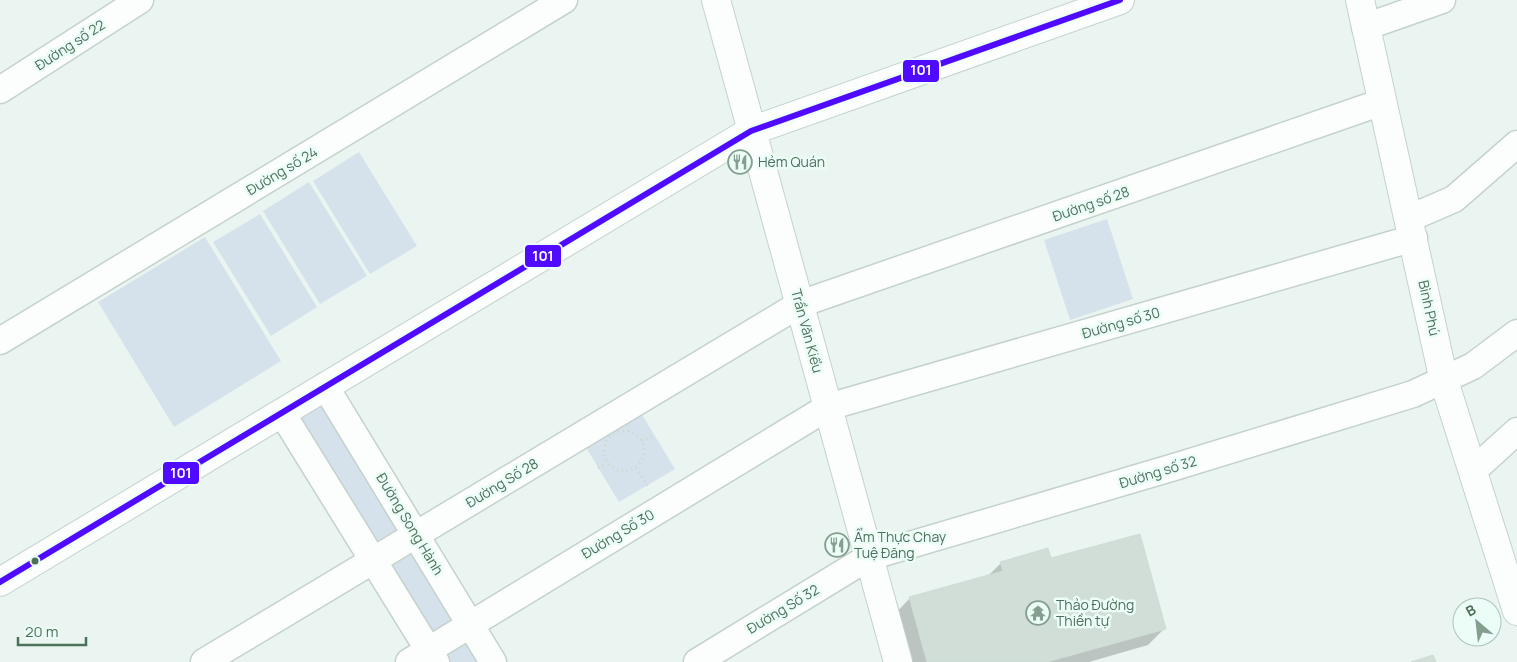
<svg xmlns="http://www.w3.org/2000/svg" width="1517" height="662" font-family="Manrope,sans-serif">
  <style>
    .green { fill: #d6e2eb }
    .shadow { fill: #0003 }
    .building { fill: #d0ded7; stroke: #cdddd4 }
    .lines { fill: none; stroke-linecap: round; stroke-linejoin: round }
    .minor-casing { stroke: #c5d2cc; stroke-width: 29 }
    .tertiary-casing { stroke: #c5d2cc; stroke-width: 30 }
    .path { stroke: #cbd6d0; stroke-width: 3; stroke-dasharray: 1 4; stroke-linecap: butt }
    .minor { stroke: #fcfefd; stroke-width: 26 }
    .tertiary { stroke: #fcfefd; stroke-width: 28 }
    .bus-1-casing { stroke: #ebfdf6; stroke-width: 10 }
    .bus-1 { stroke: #4f0aff; stroke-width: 6 }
    .bus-dot { fill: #4d705a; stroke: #ebfdf6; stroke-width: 2 }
    .labels { text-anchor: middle; stroke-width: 5; stroke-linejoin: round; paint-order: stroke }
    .street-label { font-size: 14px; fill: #4d705a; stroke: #ebfdf6 }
    .poi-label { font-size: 14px; fill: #4d705a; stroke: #ebfdf6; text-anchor: start }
    .line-badge { stroke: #ebfdf6; stroke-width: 2 }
    .badge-label { font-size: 14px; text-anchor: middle; font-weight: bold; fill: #fff }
  </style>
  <rect width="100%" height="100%" fill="#eaf5f1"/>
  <path class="green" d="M359 152 417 246 370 274 313 181Z
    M309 182 367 276 320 304 263 211Z
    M260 214 317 307 271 336 213 242Z
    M1107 219 1133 299 1070 320 1044 240Z
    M205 237 281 361 174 427 98 302Z
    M326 402 404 532 375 549 296 419Z
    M638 408 675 469 619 502 582 441Z
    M413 545 459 620 430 638 384 563Z
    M467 635 484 662H446L440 652Z"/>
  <path class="shadow" d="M1050 560 1165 628 1148 645 1089 662H906L893 616 910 598 987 577 1001 563Z"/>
  <path class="building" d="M1140 534 1166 629 1047 662H927L909 597 1003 571 1000 562 1048 548 1051 558Z
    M1433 655 1436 662H1411Z"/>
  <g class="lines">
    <g class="minor-casing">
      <path id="minor" d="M1365 27 1442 0
        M0 90 140 0
        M1410 218 1454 199 1517 144
        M0 341 564 0
        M325 386 493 662
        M282 413 436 662
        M1474 470 1517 431
        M204 662 800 304 1382 102
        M409 662 828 407 1414 238
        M697 662 869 557 1171 468 1413 394 1473 366 1517 333"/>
    </g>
    <g class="tertiary-casing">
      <path id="tertiary" d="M716 0 898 662
        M1360 0 1444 381 1517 611
        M0 582 751 131 1120 0"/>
    </g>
    <path class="path" d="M604 451a20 20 0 1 1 40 0a20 20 0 1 1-40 0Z
      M642 441 654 435
      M598 468 607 463
      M636 468 649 488"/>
    <use href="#minor" class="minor"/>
    <use href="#tertiary" class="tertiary"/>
    <g class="bus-1-casing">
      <path id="bus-1" d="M0 582 751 131 1120 0"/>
    </g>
    <use href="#bus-1" class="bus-1"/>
  </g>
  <defs>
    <g id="restaurant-ring" transform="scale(1.25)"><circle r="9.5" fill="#ebfdf6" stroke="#849f8f" stroke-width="1.5"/><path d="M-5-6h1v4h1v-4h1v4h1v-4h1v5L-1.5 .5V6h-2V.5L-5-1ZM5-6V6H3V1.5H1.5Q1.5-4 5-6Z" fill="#849f8f"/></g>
    <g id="temple-ring" transform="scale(1.25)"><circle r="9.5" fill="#ebfdf6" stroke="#849f8f" stroke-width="1.5"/><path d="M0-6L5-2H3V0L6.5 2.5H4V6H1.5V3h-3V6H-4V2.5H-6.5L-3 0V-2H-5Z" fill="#849f8f"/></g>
  </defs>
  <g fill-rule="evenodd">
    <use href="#restaurant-ring" x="740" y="162"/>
    <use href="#restaurant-ring" x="837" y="545"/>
    <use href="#temple-ring" x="1038" y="613"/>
  </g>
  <circle class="bus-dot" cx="35" cy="561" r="4.5"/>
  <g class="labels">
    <g class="street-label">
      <text transform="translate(70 45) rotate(-33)" y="5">Đường số 22</text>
      <text transform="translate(282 171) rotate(-31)" y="5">Đường số 24</text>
      <text transform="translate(1091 204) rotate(-19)" y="5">Đường số 28</text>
      <text transform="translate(1429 308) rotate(78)" y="5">Bình Phú</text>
      <text transform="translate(1121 323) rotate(-16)" y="5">Đường số 30</text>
      <text transform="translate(807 331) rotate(75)" y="5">Trần Văn Kiểu</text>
      <text transform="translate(1158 472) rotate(-17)" y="5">Đường số 32</text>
      <text transform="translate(502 483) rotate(-31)" y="5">Đường Số 28</text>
      <text transform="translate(410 524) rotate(59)" y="5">Đường Song Hành</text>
      <text transform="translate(618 534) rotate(-31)" y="5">Đường Số 30</text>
      <text transform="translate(783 609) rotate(-31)" y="5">Đường Số 32</text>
    </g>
    <g class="poi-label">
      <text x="758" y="167">Hẻm Quán</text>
      <text x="854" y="542">Ẩm Thực Chay<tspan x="854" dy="16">Tuệ Đăng</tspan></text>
      <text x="1056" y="610">Thảo Đường<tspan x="1056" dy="16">Thiền tự</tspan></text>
    </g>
  </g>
  <g class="line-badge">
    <rect x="902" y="59" width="38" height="24" rx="5" fill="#4f0aff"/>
    <rect x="524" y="244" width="38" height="24" rx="5" fill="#4f0aff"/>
    <rect x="162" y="461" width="38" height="24" rx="5" fill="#4f0aff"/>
  </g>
  <g class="badge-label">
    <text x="921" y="75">101</text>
    <text x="543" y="261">101</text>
    <text x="181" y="478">101</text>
  </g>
  <g transform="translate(1477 622) rotate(332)"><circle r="24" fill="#ebfdf6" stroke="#acc5b8"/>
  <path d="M0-4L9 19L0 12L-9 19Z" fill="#849f8f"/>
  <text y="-8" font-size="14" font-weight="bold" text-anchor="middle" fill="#4d705a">B</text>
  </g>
  <path d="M18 637v8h68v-8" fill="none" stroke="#4d705a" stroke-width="2.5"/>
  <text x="25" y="637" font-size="15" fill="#4d705a" stroke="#ebfdf6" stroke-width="4" paint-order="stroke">20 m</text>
</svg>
